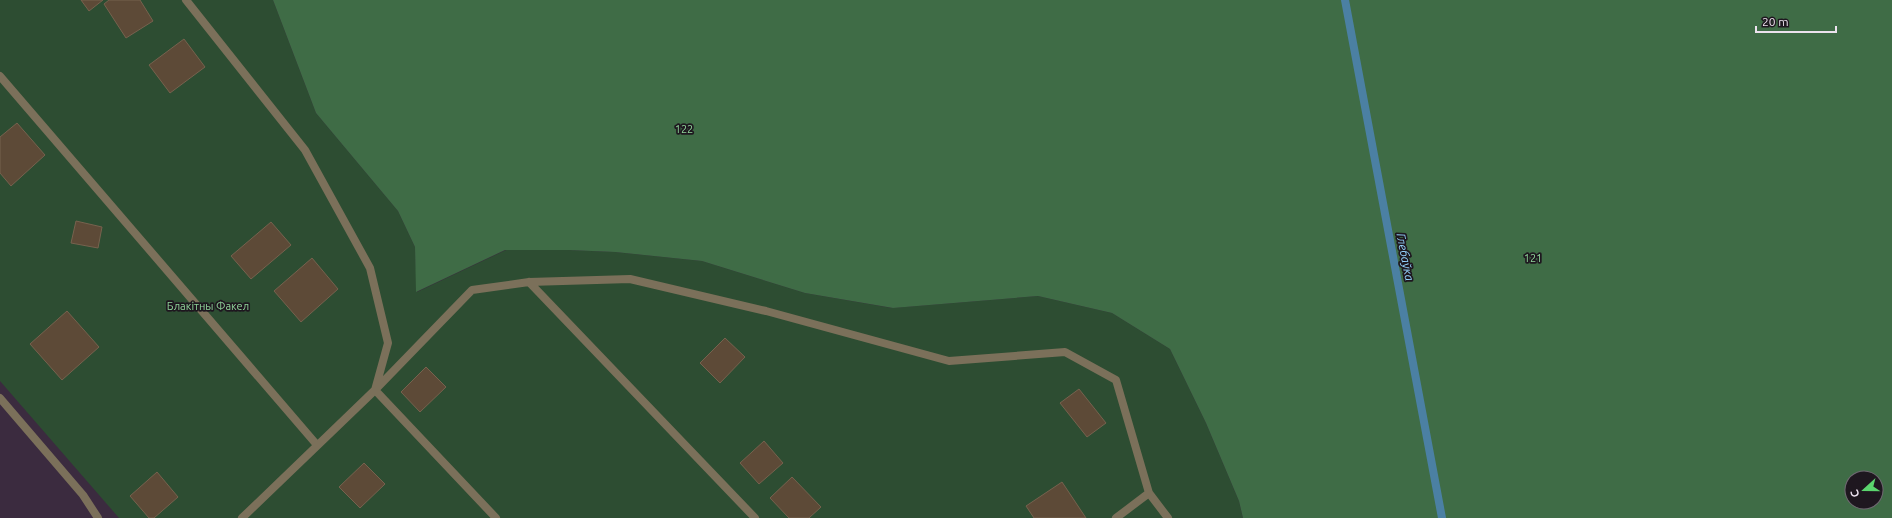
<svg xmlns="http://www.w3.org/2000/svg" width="1892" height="518" font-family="Ubuntu,sans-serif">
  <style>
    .green { fill: #2d4d32 }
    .forest { fill: #3f6c46; fill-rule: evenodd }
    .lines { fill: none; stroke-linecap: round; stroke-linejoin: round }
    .stream { stroke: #4b80a3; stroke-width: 8 }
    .building { fill: #5d4a37; stroke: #76624e }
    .lane { stroke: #7b705a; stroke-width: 8 }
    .street { stroke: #7b705a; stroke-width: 8 }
    .labels { text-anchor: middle; stroke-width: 3.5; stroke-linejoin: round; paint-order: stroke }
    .park-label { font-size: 11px; fill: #90d59a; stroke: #1e171f }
    .water-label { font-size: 12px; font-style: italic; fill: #93d1fb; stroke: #1e171f }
  </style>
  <rect width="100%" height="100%" fill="#3b2b3f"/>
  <path class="green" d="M0 0H273L316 113 398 211 415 247 417 292 506 250H568L615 252 702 261 805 293 892 308 1038 296 1112 313 1170 349 1206 423 1239 501 1243 518H119L0 381Z"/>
  <path class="forest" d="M273 0H1892V518H1243L1239 501 1206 423 1170 349 1112 313 1038 296 893 308 805 293 702 261 615 252 568 250H505L416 292 415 247 398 211 316 113ZM1852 478H1876V502H1852Z"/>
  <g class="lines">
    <path class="stream" d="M1345 0 1442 518"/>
  </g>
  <path class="building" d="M81 0H103L89 11Z
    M109 0H140L153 21 126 38 104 4Z
    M184 39 205 67 170 93 149 65Z
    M17 123 45 155 11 186 0 173V137Z
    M76 221 102 227 98 248 71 243Z
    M271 222 291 245 251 279 231 256Z
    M312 258 338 289 301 322 274 291Z
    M67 311 99 347 62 380 30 344Z
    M725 338 745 357 720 383 700 363Z
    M426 367 446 387 420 412 401 392Z
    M1079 389 1106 423 1087 437 1060 403Z
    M764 441 783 463 759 484 740 463Z
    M364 463 385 484 360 508 339 487Z
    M157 472 178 497 154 518H149L130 496Z
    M792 477 821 507 809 518H789L770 498Z
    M1062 482 1086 518H1034L1026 506Z"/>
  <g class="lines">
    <path class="lane" d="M186 0 305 150 370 268 388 343 375 390 496 518
      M0 76 317 445
      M529 282 755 518
      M242 518 375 390 472 290 529 282 630 279 766 311 949 361 1065 352 1116 380 1149 493 1168 518
      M1116 518 1149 493"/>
    <path class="street" d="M0 398 83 495 98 518"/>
  </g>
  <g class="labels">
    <g class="park-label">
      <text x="684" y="133">122</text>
      <text x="1533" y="262">121</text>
      <text x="208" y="310">Блакітны Факел</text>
    </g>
    <g class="water-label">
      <text transform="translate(1405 257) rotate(79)" y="4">Глебаўка</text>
    </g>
  </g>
  <g transform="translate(1864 490) rotate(249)"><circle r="19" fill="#1e171f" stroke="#706872"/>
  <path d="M0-3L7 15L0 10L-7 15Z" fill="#5bd56e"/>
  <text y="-6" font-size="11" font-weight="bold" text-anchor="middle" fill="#ece2ee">С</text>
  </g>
  <path d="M1756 26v6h80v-6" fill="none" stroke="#ece2ee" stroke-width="2"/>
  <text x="1762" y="26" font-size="12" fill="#ece2ee" stroke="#1e171f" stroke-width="3" paint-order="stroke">20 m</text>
</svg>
